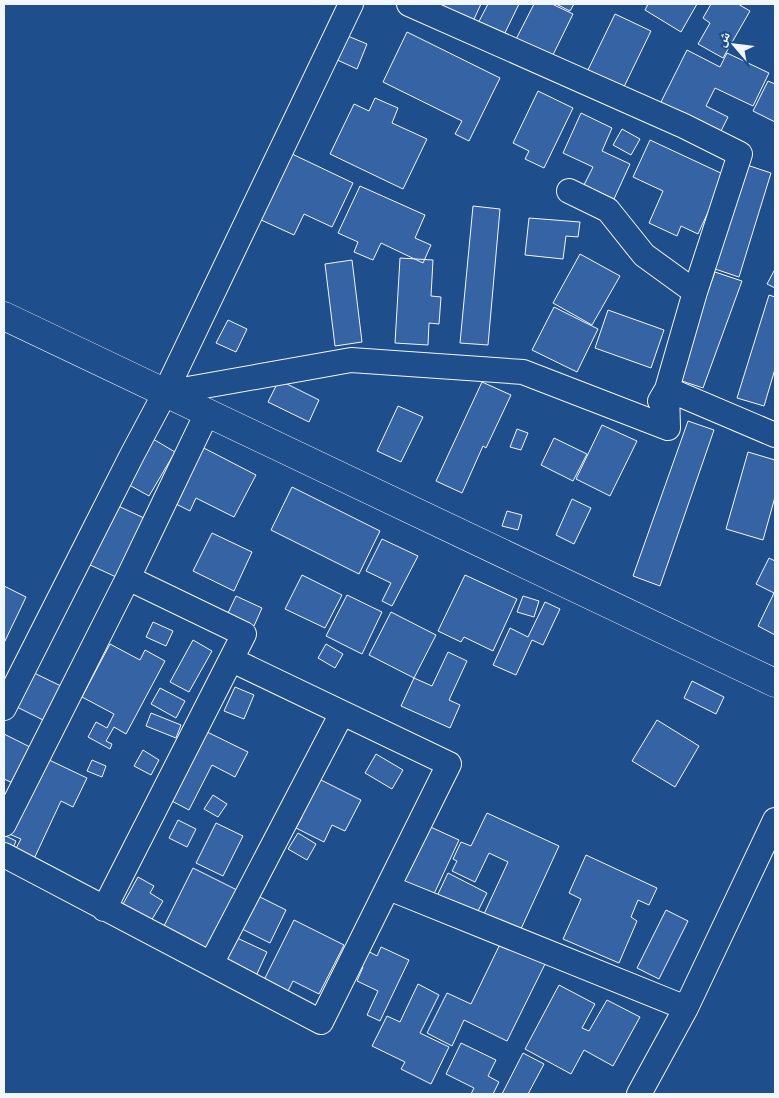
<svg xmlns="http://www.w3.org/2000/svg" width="779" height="1098" font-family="Figtree,'Noto Naskh Arabic',sans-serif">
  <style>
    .building { fill: #3563a3; stroke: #f2f6ff }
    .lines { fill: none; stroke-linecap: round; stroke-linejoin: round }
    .minor-casing { stroke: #f2f6ff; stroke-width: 26 }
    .secondary-casing { stroke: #f2f6ff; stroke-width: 29 }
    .minor { stroke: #1f4e8c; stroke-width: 24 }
    .secondary { stroke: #1f4e8c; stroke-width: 28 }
  </style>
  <rect width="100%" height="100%" fill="#1f4e8c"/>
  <path class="building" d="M411 4H481L469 30Z
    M488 4H519L501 41 475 29Z
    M534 4H552L573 14 548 65 512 47Z
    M556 4H574L570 11Z
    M648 4H697L681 32 645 10Z
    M711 4H738L750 11 723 58 698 44 710 23 703 18Z
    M615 14 651 31 620 95 584 78Z
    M407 32 500 78 469 141 455 134 462 121 383 82Z
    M343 34 367 44 357 69 333 58Z
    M687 50 720 67 727 53 769 73 753 106 715 88 706 106 728 117 721 131 691 116 657 110Z
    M768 81 775 84V122L753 111Z
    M538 91 573 108 544 168 525 159 529 151 513 143Z
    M375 98 398 108 392 123 427 139 403 189 330 154 354 104 369 111Z
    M581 113 612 128 602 151 630 164 614 199 584 185 593 167 563 153Z
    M622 129 640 139 631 155 613 145Z
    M650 140 725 175 698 234 681 226 677 236 649 223 663 191 633 177Z
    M290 153 353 183 332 227 304 214 294 235 259 219Z
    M744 164 771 173 739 277 712 268Z
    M360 186 425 215 415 238 431 245 423 263 381 243 373 260 354 252 358 242 338 233Z
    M473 206 500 209 488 345 460 343Z
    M529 218 580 222 578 237 566 236 563 259 525 255Z
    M580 254 620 276 592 325 553 303Z
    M400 258 433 260 431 296 441 297 439 324 429 323 428 345 395 343Z
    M352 260 362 342 335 346 325 264Z
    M775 269V288L767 284Z
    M715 272 742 281 703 388 676 379Z
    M769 295 775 297V369L764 406 737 398Z
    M554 307 598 329 577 372 532 350Z
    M608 310 664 330 651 368 595 348Z
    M228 320 247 329 236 352 216 343Z
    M279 380 319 400 309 422 268 402Z
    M482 382 511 395 486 448 483 446 462 493 436 481Z
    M398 406 423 417 401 462 377 451Z
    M688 421 714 430 660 586 633 576Z
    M602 425 637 441 610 496 576 479Z
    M517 429 528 433 521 450 510 447Z
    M148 436 175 452 149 496 122 481Z
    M554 438 587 454 573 481 541 465Z
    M198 445 256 475 234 517 196 498 190 511 170 501Z
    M748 452 775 460V497L763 540 726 529Z
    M292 487 380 531 359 574 271 530Z
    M572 499 591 508 574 544 556 535Z
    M114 504 144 518 116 577 86 563Z
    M507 511 522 515 518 530 502 526Z
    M212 533 252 552 234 591 193 571Z
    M382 539 418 556 392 606 382 601 391 583 366 571Z
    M769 558 775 561V635L758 626 774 593 756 584Z
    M302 575 342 595 325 628 285 609Z
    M465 575 517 599 493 651 464 637 461 642 438 631Z
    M4 586 26 597 4 643Z
    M347 595 382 612 362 654 326 636Z
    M236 596 262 608 254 626 228 613Z
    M523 596 539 601 534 617 517 612Z
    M545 602 560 609 543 645 532 640 516 675 493 665 510 628 528 637Z
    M391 612 436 635 414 678 369 655Z
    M153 622 173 631 166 646 146 637Z
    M193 640 212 651 189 692 170 682Z
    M110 644 140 660 145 650 165 661 126 734 114 727 106 741 112 744 110 749 88 737 96 722 107 728 114 714 82 697Z
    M326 644 343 654 335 668 318 658Z
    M448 652 467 661 449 700 460 705 450 728 401 706 414 678 432 686Z
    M28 670 65 688 47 722 11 704Z
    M692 681 724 697 716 714 684 698Z
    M235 687 254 695 244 719 224 711Z
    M160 688 185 701 176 718 151 704Z
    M151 713 181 725 176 738 146 726Z
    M657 720 699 746 675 787 632 761Z
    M201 729 248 752 235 777 212 765 189 810 166 798Z
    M4 734 34 749 17 785 4 779Z
    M143 750 159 760 151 775 134 766Z
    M376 754 403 770 392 789 365 773Z
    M45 758 87 778 73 807 61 801 33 861 14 852 21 839 9 834Z
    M92 760 106 766 102 777 87 771Z
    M317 778 361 800 345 831 332 825 324 842 296 828 302 817 299 815Z
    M213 795 227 804 218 817 204 809Z
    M487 813 559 846 520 931 484 914 508 862 489 853 475 882 452 871 457 861 453 859 461 842 471 846Z
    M178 820 196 829 187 847 169 838Z
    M216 823 243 836 223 876 196 863Z
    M424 824 459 840 433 896 398 879Z
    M298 833 316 844 307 860 288 849Z
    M4 835 16 841 11 853 4 849Z
    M586 855 657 888 649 905 638 900 631 917 637 921 619 963 563 939 581 899 569 893Z
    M193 868 239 891 209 952 162 930Z
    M448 873 487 893 476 915 437 896Z
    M138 877 154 886 150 893 163 901 151 921 123 904Z
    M258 896 286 910 270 943 242 929Z
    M666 910 688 921 659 979 637 968Z
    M294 920 344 945 319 994 293 981 286 995 262 984Z
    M235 937 267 952 256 976 224 961Z
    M503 938 547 960 507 1041 464 1020 452 1046 427 1033 447 993 471 1004Z
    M381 947 409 960 380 1021 367 1015 378 991 357 981 363 967 355 963 362 948 377 956Z
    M418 984 439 995 420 1033 449 1047 431 1084 401 1069 405 1062 372 1046 387 1016 400 1022Z
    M559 985 595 1004 582 1028 589 1031 607 1000 640 1017 613 1066 584 1050 571 1074 525 1049Z
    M461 1043 496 1060 488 1076 499 1082 493 1094H471L474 1088 446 1074Z
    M523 1053 544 1064 528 1094H502Z"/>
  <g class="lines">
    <g class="minor-casing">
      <path id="minor" d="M569 191 608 210 644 255 695 292
        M165 393 351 360 523 372 668 428 667 389 695 292 740 154 684 126 409 4
        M660 401 667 389 775 435
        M4 708 132 455 165 393 351 4
        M4 824 128 578 207 413
        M4 855 321 1022 449 764 232 660
        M389 888 686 1008
        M104 909 244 634 128 578
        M211 964 342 713
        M639 1094 686 1008 775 820"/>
    </g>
    <g class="secondary-casing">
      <path id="secondary" d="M4 316 775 683"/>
    </g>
    <use href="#minor" class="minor"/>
    <use href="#secondary" class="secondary"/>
  </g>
  <rect width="779" height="1098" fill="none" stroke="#f2f6ff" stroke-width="10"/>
  <g transform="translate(734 45) rotate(298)" stroke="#1f4e8c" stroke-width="4" paint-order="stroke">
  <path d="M0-4L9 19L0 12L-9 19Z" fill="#f2f6ff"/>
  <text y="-8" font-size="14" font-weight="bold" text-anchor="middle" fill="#f2f6ff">ش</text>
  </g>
</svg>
